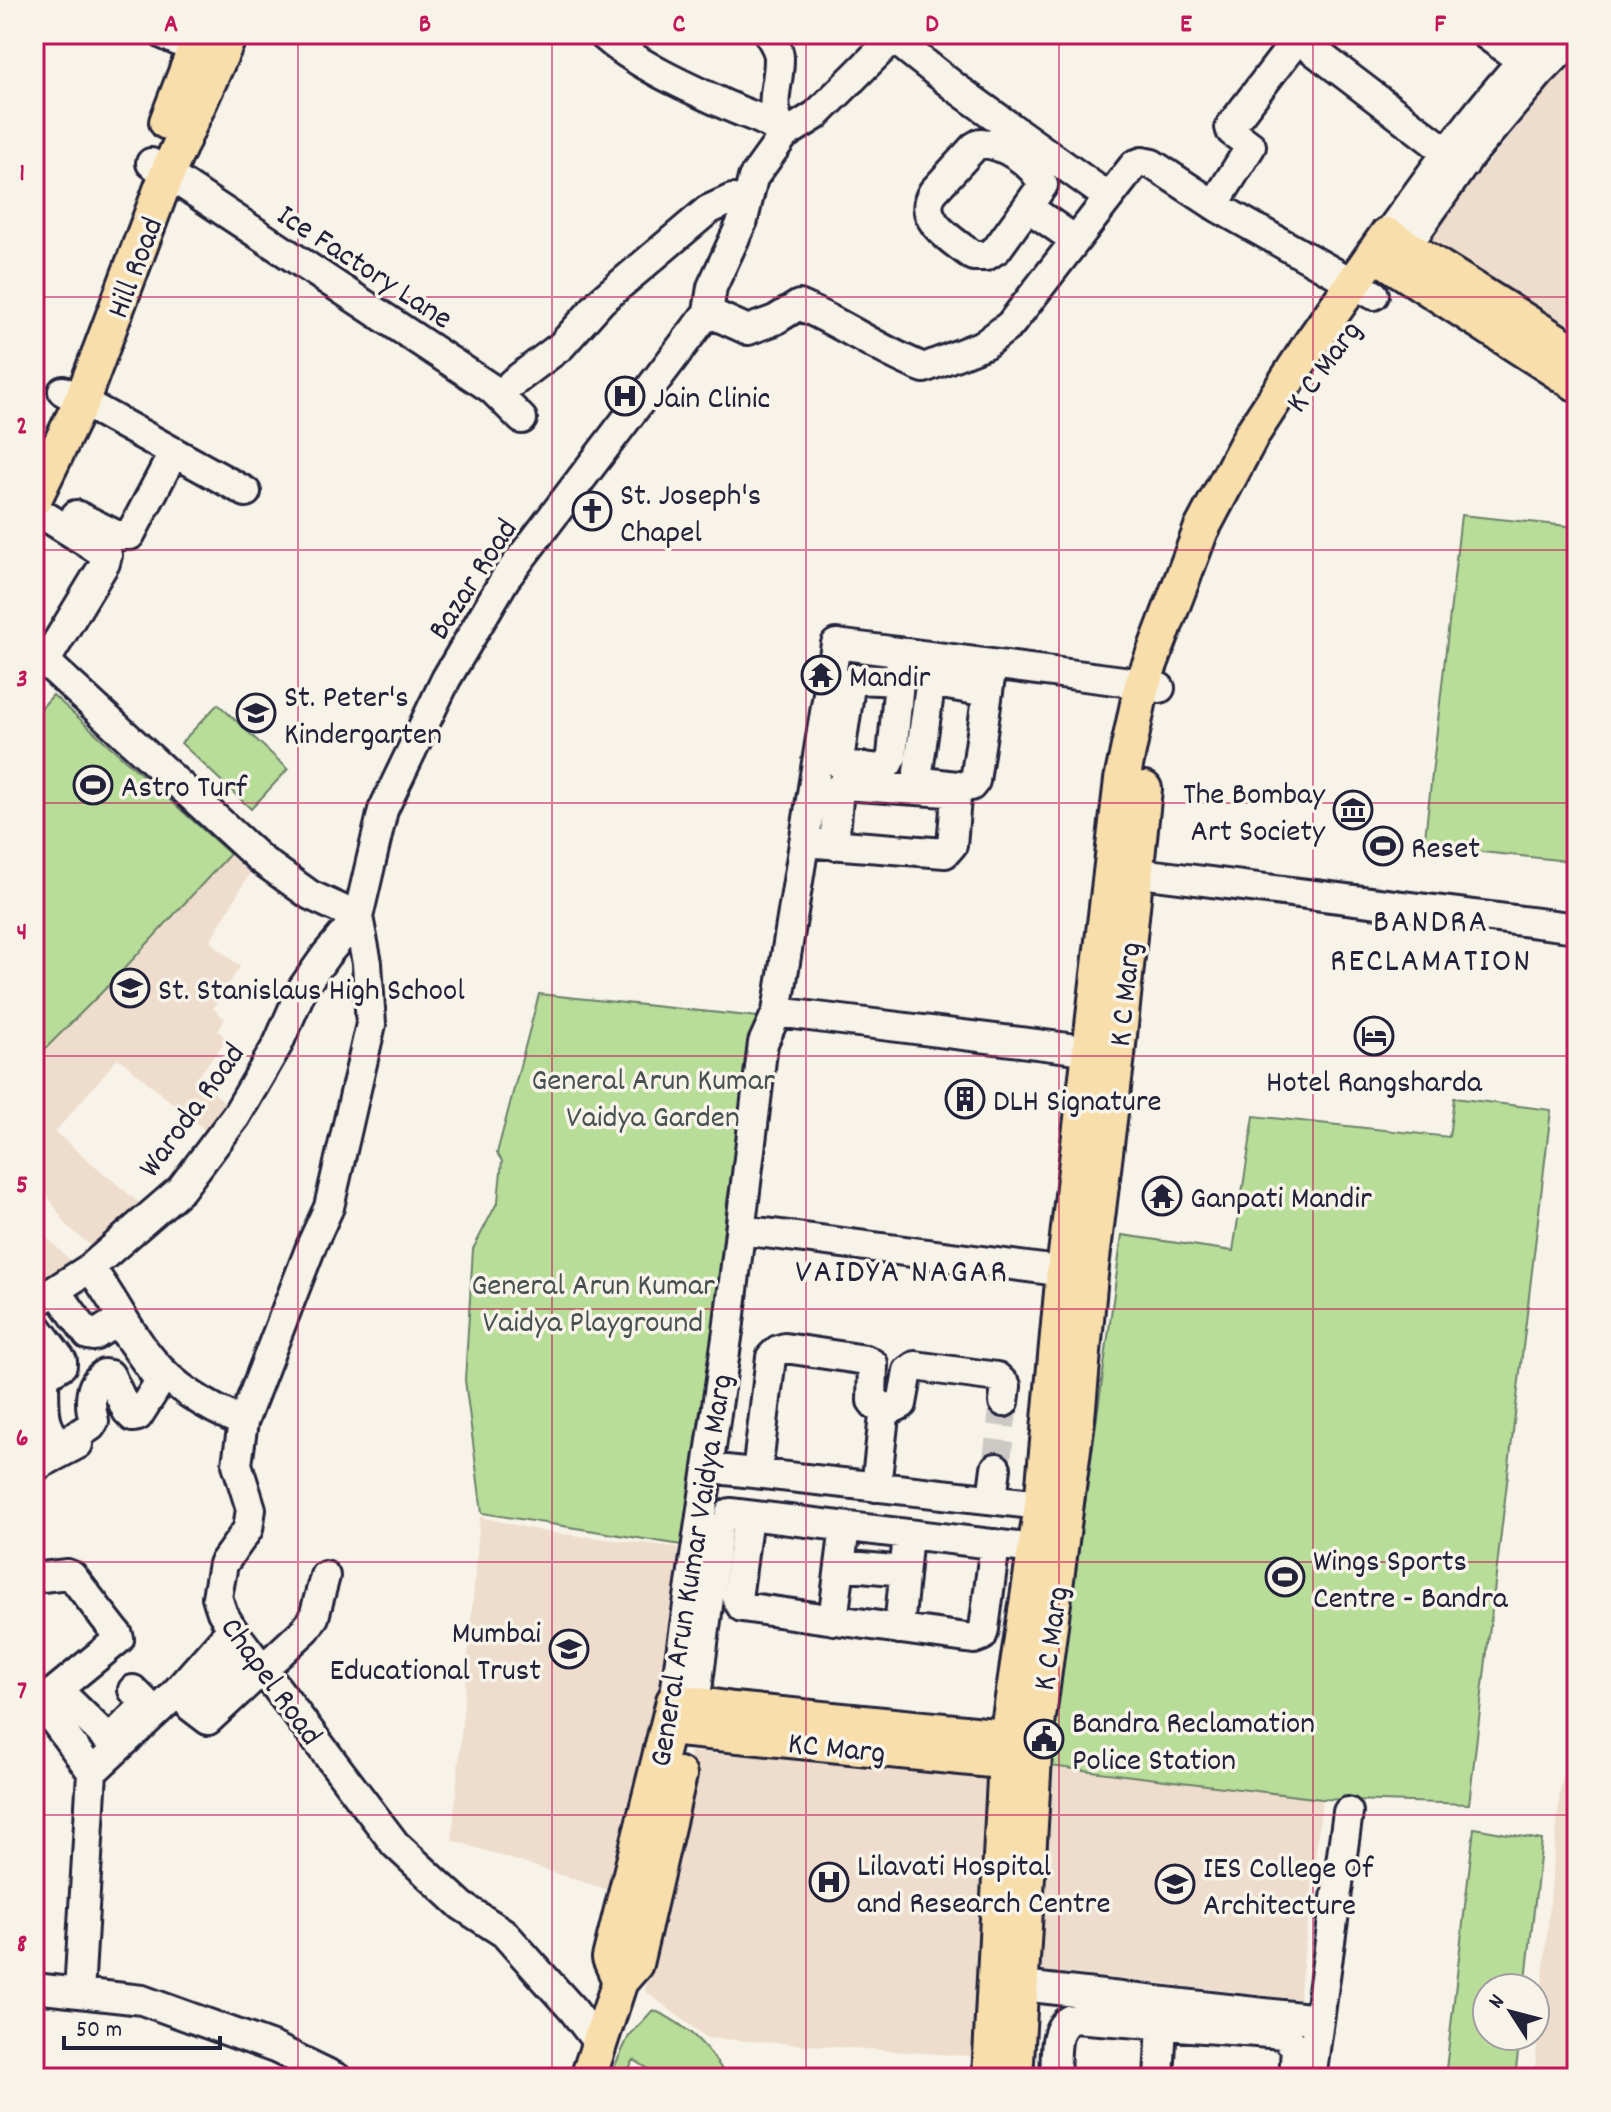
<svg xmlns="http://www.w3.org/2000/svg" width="1611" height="2112" font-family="Dekko,sans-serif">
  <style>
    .built { fill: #edc }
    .green { fill: #b7dd98; stroke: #6c806a; stroke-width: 2 }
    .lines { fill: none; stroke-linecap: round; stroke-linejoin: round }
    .minor-tunnel { stroke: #ccc9c5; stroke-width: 28; stroke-dasharray: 28 14; stroke-linecap: butt }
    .minor-casing { stroke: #22223b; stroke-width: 34 }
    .major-casing { stroke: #22223b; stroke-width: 40 }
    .minor { stroke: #f7f3e8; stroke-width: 28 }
    .major { stroke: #f8deab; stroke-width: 34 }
    .grid { fill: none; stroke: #c2185b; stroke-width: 2; stroke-opacity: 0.55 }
    .labels { text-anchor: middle; stroke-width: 7; stroke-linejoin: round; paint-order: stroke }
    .street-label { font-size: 32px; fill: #22223b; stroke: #f7f3e8 }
    .poi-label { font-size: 32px; fill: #22223b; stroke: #f7f3e8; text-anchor: start }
    .park-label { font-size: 32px; fill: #475152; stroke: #f7f3e8 }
    .neighbourhood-label { font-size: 34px; letter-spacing: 2px; fill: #22223b; stroke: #f7f3e8 }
    .neatline { fill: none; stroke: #c2185b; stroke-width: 3 }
    .grid-label { font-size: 26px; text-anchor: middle; font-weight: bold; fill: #c2185b }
  </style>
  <rect width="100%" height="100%" fill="#f7f3e8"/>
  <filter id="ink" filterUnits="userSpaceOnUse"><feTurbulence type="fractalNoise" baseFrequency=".0125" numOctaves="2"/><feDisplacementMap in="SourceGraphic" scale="16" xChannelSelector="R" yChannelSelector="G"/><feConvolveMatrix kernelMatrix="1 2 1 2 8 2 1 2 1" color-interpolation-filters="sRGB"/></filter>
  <g filter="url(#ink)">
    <path class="built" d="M1577 61V337L1427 239 1560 73Z
      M53 695 250 873 210 941 240 967 213 1008 225 1019 218 1031 227 1039 197 1078 228 1105 206 1131 118 1058 55 1132 144 1207 96 1250 67 1226 34 1174V716Z
      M34 1220 43 1234 74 1264 34 1290Z
      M480 1517 546 1532 684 1548 660 1727 614 1892 452 1840Z
      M1577 1689V2078H1534L1560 1792Z
      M691 1752 998 1773 982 2057 707 2038 645 1991Z
      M1049 1766 1322 1799 1299 1999 1031 1969Z"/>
    <path class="green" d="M1461 515 1577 527V862L1424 846Z
      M53 695 230 854 111 983 34 1060V716Z
      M218 704 288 769 251 809 181 743Z
      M539 994 757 1017 727 1201 700 1455 682 1545 482 1513 465 1380 473 1249 498 1201 502 1161 497 1153Z
      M1454 1098 1551 1110 1469 1804 1322 1799 1049 1766 1122 1235 1233 1251 1254 1116 1449 1137Z
      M1474 1828 1542 1840 1525 1988H1487V2036H1520L1515 2078H1445Z
      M653 2010C685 2023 710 2048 727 2078H663L634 2060 623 2078H609L629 2036Z"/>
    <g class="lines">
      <path class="minor-tunnel" d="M996 1468 1004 1402"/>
      <g class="minor-casing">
        <path id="minor" d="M163 34 195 49 214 53
          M602 34C638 66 685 86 728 106 752 117 762 116 784 135
          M769 34C773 41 779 50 779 58 779 92 766 100 784 135
          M1485 34 1536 71
          M893 38 956 88 1108 197
          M981 143C1005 144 1033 163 1043 185L997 249 986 256H973C954 241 915 220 933 192L974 147Z
          M151 163 492 389 522 419
          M1214 205 1251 146 1231 131 1230 127 1295 42 1301 41 1464 165
          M1029 208 1075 240
          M1387 235C1437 166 1487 94 1548 34
          M1406 247 1469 157 1539 74 1577 35
          M708 312 748 330 775 320 799 305C842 323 880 351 924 368L985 344 1010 325 1134 165 1142 162 1152 164 1219 208 1374 295
          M512 383 561 346 602 300 708 210 732 199 747 201
          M63 391 246 492
          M34 509 107 555 105 563 45 662
          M76 515 116 535H130L174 452
          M34 651 260 859 310 895 358 917
          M934 657 918 772 923 782 965 787 971 786 975 781 992 664
          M899 681 857 679 850 686 839 760 841 765 881 769 888 764 892 756 899 681 902 653
          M930 682 988 692
          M804 842 945 853 952 845 956 798 947 792 842 785 839 788 834 845
          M1116 870 1577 928
          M777 1012 1109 1053
          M742 1230 1082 1274
          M90 1268C113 1297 128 1332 152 1360 176 1389 209 1408 243 1422
          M34 1304 90 1268 181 1189 236 1116 278 1044 302 989 326 955 358 917
          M34 1323 62 1361V1365L46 1375 44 1380C45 1403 40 1432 64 1444L91 1426 94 1421C89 1404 89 1384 104 1374L110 1375 127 1411 133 1417 138 1416 157 1386V1377L117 1321 94 1336 88 1335 56 1290
          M885 1407 894 1408 902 1404 908 1371 915 1366 997 1377 1006 1386 1004 1402
          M34 1467 78 1444
          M726 1470 1042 1505
          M757 1473 771 1357 778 1350 785 1348 866 1360 873 1364 872 1401 876 1406 885 1407 876 1487
          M992 1499 996 1468
          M730 1513 1035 1549
          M748 1516 737 1599 742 1607 974 1639 982 1636 984 1629 995 1544
          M840 1565 904 1571
          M34 1578 67 1574 72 1576 118 1635 119 1639 42 1702
          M833 1620 845 1527
          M899 1629 908 1534
          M250 1681 231 1662 191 1707 208 1720 306 1629 314 1617 325 1576
          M34 1693 92 1772 79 1993
          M63 1695 107 1738 113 1737 143 1707 144 1701 133 1690
          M674 1701 728 1331 763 1043 777 1012 836 644 1123 681 1160 688
          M695 1705 718 1528
          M92 1772 169 1700 232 1629
          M1022 1986 1318 2019
          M34 1988 142 2000 275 2048 337 2078
          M599 2044 573 2010 504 1933 462 1906 395 1844 232 1629 222 1612 217 1597 223 1564 248 1529 251 1509 237 1464 243 1422 312 1244 329 1207 371 1024 367 963 358 917 383 810 446 679 505 579 708 312 712 287 743 220 753 178 784 135 816 115 897 34
          M1055 2078C1057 2058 1051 2025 1074 2018L1283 2034 1296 2047 1294 2078
          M1159 2078 1163 2007
          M1311 2078 1348 1812"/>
      </g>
      <g class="major-casing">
        <path id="major" d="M167 122 201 34
          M1374 253 1577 384
          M34 499 82 400 167 174 230 34
          M668 1728 1030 1764
          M620 1981 610 1958 674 1701 733 1710 1027 1739
          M588 2078 620 1981 635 1964 679 1775
          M990 2078 1007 1738 1042 1505 1064 1271 1122 780 1142 685 1201 530 1252 434 1314 339 1387 235 1577 354
          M1015 2078 1035 1740 1077 1418 1090 1275 1117 1055 1144 789"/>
      </g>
      <use href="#minor" class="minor"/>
      <use href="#major" class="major"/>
    </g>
  </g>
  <path class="grid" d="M298 34V2078M552 34V2078M806 34V2078M1059 34V2078M1313 34V2078M34 297H1577M34 550H1577M34 803H1577M34 1056H1577M34 1309H1577M34 1562H1577M34 1815H1577"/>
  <defs>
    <g id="hospital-ring" transform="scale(2)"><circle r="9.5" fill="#f7f3e8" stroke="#22223b" stroke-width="1.5"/><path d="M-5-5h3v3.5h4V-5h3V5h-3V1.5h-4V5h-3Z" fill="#22223b"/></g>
    <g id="church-ring" transform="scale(2)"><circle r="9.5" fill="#f7f3e8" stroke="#22223b" stroke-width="1.5"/><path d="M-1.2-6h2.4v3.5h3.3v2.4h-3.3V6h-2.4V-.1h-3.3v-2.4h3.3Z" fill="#22223b"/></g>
    <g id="temple-ring" transform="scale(2)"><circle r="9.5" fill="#f7f3e8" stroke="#22223b" stroke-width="1.5"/><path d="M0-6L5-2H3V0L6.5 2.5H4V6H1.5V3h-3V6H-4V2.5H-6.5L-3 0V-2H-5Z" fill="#22223b"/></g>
    <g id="school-ring" transform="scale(2)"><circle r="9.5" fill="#f7f3e8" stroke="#22223b" stroke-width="1.5"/><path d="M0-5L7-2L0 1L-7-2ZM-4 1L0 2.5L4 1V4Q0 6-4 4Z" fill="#22223b"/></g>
    <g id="stadium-ring" transform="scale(2)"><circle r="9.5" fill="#f7f3e8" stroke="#22223b" stroke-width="1.5"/><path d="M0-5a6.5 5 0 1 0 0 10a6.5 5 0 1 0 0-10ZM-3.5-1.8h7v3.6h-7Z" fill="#22223b"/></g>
    <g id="museum-ring" transform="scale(2)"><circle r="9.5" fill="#f7f3e8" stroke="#22223b" stroke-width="1.5"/><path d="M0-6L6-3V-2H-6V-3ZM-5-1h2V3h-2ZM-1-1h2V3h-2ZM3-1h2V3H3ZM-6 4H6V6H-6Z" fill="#22223b"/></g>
    <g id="hotel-ring" transform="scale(2)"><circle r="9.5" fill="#f7f3e8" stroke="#22223b" stroke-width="1.5"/><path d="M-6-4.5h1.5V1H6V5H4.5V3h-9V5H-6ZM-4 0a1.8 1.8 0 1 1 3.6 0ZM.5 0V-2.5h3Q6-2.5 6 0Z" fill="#22223b"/></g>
    <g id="building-ring" transform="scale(2)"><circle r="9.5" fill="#f7f3e8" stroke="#22223b" stroke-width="1.5"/><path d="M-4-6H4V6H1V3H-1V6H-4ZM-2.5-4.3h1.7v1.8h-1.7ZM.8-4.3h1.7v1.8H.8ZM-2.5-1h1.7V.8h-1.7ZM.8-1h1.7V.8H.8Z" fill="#22223b"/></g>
    <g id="civic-ring" transform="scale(2)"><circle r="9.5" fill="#f7f3e8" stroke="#22223b" stroke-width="1.5"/><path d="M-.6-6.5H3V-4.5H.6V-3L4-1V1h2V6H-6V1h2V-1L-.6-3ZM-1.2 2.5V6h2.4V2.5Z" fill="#22223b"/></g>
    <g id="university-ring" transform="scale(2)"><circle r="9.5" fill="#f7f3e8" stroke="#22223b" stroke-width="1.5"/><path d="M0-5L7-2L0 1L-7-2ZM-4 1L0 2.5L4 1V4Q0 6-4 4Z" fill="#22223b"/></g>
  </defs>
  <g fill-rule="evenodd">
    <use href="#hospital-ring" x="625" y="396"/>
    <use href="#church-ring" x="592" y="511"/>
    <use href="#temple-ring" x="821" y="675"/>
    <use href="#school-ring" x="256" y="713"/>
    <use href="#stadium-ring" x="93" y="785"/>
    <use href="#museum-ring" x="1353" y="810"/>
    <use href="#stadium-ring" x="1383" y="846"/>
    <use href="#school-ring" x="130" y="988"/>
    <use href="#hotel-ring" x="1374" y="1036"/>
    <use href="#building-ring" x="965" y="1099"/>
    <use href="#temple-ring" x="1162" y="1196"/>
    <use href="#stadium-ring" x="1285" y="1577"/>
    <use href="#school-ring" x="569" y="1649"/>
    <use href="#civic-ring" x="1044" y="1739"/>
    <use href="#hospital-ring" x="829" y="1882"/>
    <use href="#university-ring" x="1175" y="1884"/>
  </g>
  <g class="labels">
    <g class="street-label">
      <text transform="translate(366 265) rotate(33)" y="11">Ice Factory Lane</text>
      <text transform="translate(133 267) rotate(-69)" y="11">Hill Road</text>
      <text transform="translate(1322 365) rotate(-54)" y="11">K C Marg</text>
      <text transform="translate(471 578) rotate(-57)" y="11">Bazar Road</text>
      <text transform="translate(1123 994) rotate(-84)" y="11">K C Marg</text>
      <text transform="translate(190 1109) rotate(-54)" y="11">Waroda Road</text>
      <text transform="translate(689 1570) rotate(-81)" y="11">General Arun Kumar Vaidya Marg</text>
      <text transform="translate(1049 1638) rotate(-82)" y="11">K C Marg</text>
      <text transform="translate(273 1680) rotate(54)" y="11">Chapel Road</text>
      <text transform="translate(837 1746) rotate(6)" y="11">KC Marg</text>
    </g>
    <g class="poi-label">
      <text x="653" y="407">Jain Clinic</text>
      <text x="620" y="504">St. Joseph's<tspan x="620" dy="37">Chapel</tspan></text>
      <text x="849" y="686">Mandir</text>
      <text x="284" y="706">St. Peter's<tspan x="284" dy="37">Kindergarten</tspan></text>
      <text x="121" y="796">Astro Turf</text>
      <text x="1325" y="803" text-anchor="end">The Bombay<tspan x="1325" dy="37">Art Society</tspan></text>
      <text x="1411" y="857">Reset</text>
      <text x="158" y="999">St. Stanislaus High School</text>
      <text x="1374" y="1091" text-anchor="middle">Hotel Rangsharda</text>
      <text x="993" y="1110">DLH Signature</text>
      <text x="1190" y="1207">Ganpati Mandir</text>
      <text x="1313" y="1570">Wings Sports<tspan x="1313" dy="37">Centre - Bandra</tspan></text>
      <text x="541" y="1642" text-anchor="end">Mumbai<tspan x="541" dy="37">Educational Trust</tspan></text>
      <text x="1072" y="1732">Bandra Reclamation<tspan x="1072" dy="37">Police Station</tspan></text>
      <text x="857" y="1875">Lilavati Hospital<tspan x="857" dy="37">and Research Centre</tspan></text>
      <text x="1203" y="1877">IES College Of<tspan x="1203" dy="37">Architecture</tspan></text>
    </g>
    <g class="park-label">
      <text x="653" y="1089">General Arun Kumar<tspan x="653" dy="37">Vaidya Garden</tspan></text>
      <text x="593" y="1294">General Arun Kumar<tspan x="593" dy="37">Vaidya Playground</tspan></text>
    </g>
    <g class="neighbourhood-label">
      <text x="1431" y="931">BANDRA<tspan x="1431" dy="39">RECLAMATION</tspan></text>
      <text x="902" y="1281">VAIDYA NAGAR</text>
    </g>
  </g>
  <rect width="1611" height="2112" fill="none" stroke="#f7f3e8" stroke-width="88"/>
  <g transform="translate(1511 2012) rotate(306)"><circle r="38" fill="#f7f3e8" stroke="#a29fa3" stroke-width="2"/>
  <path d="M0-6L14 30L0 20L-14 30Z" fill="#22223b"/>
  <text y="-12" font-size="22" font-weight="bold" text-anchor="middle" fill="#22223b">N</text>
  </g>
  <path d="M64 2036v12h156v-12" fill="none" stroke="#22223b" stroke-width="4"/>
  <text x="76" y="2036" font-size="24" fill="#22223b" stroke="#f7f3e8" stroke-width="6" paint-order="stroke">50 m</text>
  <rect x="44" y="44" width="1523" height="2024" class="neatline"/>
  <g class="grid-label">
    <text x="171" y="31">A</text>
    <text x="425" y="31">B</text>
    <text x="679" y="31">C</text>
    <text x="932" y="31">D</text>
    <text x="1186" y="31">E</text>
    <text x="1440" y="31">F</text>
    <text x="22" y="180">1</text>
    <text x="22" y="433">2</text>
    <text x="22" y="686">3</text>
    <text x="22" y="939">4</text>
    <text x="22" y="1192">5</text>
    <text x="22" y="1445">6</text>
    <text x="22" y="1698">7</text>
    <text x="22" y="1951">8</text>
  </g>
</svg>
